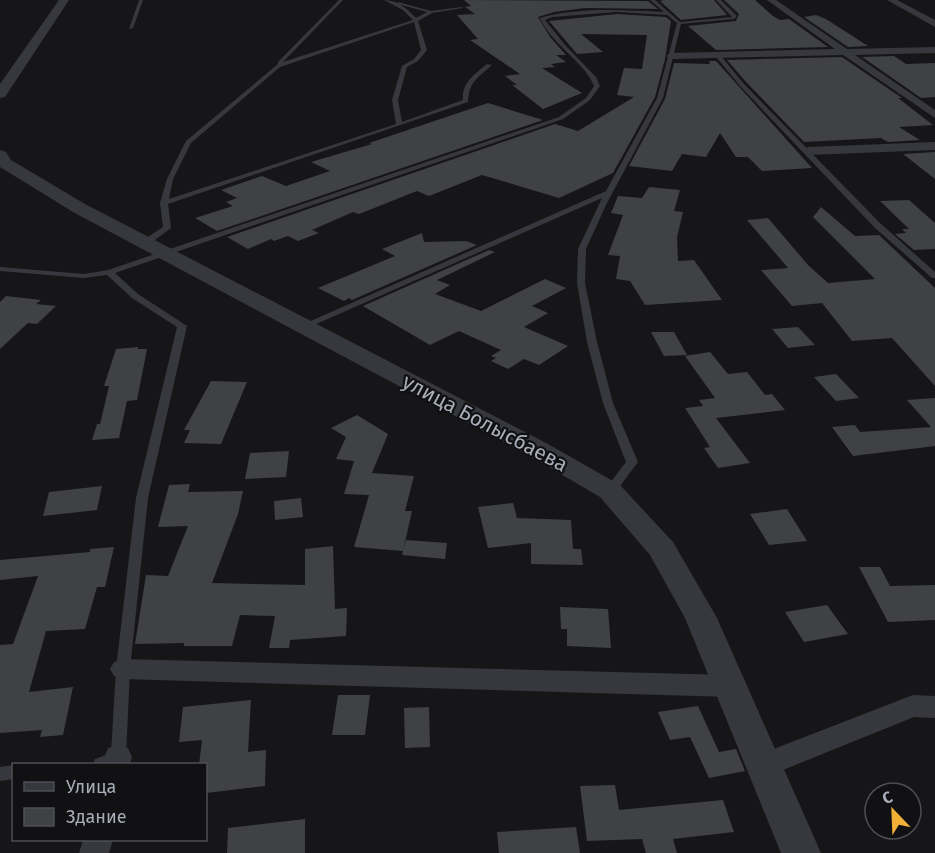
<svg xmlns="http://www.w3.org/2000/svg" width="935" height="853" font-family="'Fira Sans',sans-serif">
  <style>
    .building { fill: #404145 }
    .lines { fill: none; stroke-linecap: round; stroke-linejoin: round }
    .service { fill: #37383d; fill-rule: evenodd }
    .minor { fill: #37383d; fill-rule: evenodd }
    .tertiary { fill: #37383d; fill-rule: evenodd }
    .labels { text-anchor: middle; stroke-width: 4.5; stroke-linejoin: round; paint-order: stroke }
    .street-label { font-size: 21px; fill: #a8adb8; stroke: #111113 }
  </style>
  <rect width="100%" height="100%" fill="#161618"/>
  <path class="building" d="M464 0 648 1 658 9 585 8 554 12 538 17 550 37 566 55H556L566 62 551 64 555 67 542 68 582 93 543 109 512 85H517L505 76 520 74 470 40 478 39 457 15 475 14 465 7 471 6Z
    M664 0H714L727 15 681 20 660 1Z
    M724 0H755L773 16 780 20 789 19 828 47 716 50 688 26 736 21 739 14Z
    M617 14 666 17 671 21 665 59 655 97 613 173 559 198 482 175 429 196 417 191 359 214 353 212 312 230 319 233 298 241 288 236 274 241 271 239 248 249 227 237 555 124 578 131 634 97 617 95 624 68 642 69 647 35 581 34 603 52 577 54 549 21Z
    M816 15 826 19 868 46 848 47 804 17Z
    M894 56 906 64 935 63V97L921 98 862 57Z
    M842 57 902 98H898L933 125 899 127 920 140 888 142 881 138 804 142 746 82 727 60Z
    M709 61H716L812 168 762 171 748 157H736L720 133 706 157 682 154 672 171 629 166 665 99 674 63 710 64Z
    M488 103 543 120 217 231 195 218 233 206 226 202 237 198 221 190 262 176 286 186 330 171 311 162 372 144 369 143Z
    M935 152V179L903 154Z
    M649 187 680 190 674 211 683 212 677 237 678 261 694 260 722 300 645 305 630 281 616 279 620 256 608 255 623 215 611 213 618 196 642 198Z
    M909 200 935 223V249L914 250 895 234 906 233 902 229H909L880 201Z
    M821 207 855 236 879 235 935 288V386L892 338 852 341 822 303 792 306 761 270 788 268 747 220 768 218 808 265 828 283 875 279 813 217Z
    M422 233 424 242 466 241 477 245 352 300 349 298 344 301 318 288 395 256 382 249Z
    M489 250 495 252 437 280 450 285 435 294 481 311 545 279 566 288 532 306 548 313 524 327 568 346 539 365 524 359 508 369 491 361 496 358 491 356 501 350 459 331 430 345 363 306Z
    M6 296 41 300 36 304 56 306 37 324 28 323 0 349V302Z
    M798 327 815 345 788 348 772 329Z
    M651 332H674L687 355 664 356Z
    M138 347V349H147L137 400 127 401 119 438 92 440 97 424H100L109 386H104L116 349Z
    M710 352 728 374 747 372 765 395 772 394 785 410 716 418 750 463 718 468 704 448 710 447 685 408 703 406 699 400 715 398 685 356Z
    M836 374 859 398 836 401 814 377Z
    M211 381 247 382 221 444 184 443 190 430H184Z
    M935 398V446L853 456 832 427 855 425 860 432 931 427 907 400Z
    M357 415 388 434 372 473 414 476 405 511H412L403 551 354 547 369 495 344 494 354 461 336 459 346 437 331 428Z
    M289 451 286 477 245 479 250 453Z
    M190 484 188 492 243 491 238 514 212 583 305 585V549L333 546 335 609 347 608 346 636 290 640 289 648H269L275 616 240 615 232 646H184V643L135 644 146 575 168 576 188 526 158 527 169 485Z
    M102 486 97 510 43 516 49 492Z
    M301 498 303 517 275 520 274 501Z
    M513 503 517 518 571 520 573 549H581L583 565 531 564V543L488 548 478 507Z
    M787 509 807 541 769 545 750 514Z
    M406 540 447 543 445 559 402 555Z
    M114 547 105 587H97L85 629 46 631 29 692 73 687 63 735 40 737 42 730 0 733V645L13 644 38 576 0 580V560L90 552V549Z
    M859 567H880L890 586 935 585V620L888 622Z
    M827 605 848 634 804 642 785 612Z
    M560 607 608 609 611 648 567 646V629H561Z
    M338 695H370L365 735H332Z
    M251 700 248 752 266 750 265 786 206 793V765H199L202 740 179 742 183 707Z
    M698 706 719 752 736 749 745 771 709 778 690 737 670 740 658 712Z
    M429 707 430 747 405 748 404 708Z
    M615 785 619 810 723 800 734 832 673 839 677 853H646L642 839 587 841 580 786Z
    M305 819V853H227L228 828Z
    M576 827 580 853H499L497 832Z"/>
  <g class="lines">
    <path class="service" d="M139 0H143L133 28 129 29Z
      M339 0H343L283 62 413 20 403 10 384 0C397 0 408 9 416 18L427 12 398 4V2L431 11 461 7 463 8 432 13 418 21 427 50 418 61 407 67 398 100 402 122 463 100C461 83 475 74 487 64L492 65C477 79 469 81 468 102L168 204 171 228 148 245H142V241L163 227 160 203 167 179 186 141 278 64V62ZM414 22 421 50 414 59 402 66 392 100 396 124 169 199 173 179 191 143 280 67Z
      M650 0H655L680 22 732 17 716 0H721L737 16 734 19 681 24 663 98 606 205 586 249 585 283 597 342 613 403 638 462 614 494H606L604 491 626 462 603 403 587 342 577 283 578 249 602 198 305 329H299L297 327 606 191 657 98 677 23 667 15 617 12 552 17 545 20 566 46 596 77 600 86 590 100 563 119 115 273 138 294 187 326 148 498 130 669 126 757 123 762 116 764H93L95 759 111 753 116 669 136 498 177 327 132 298 107 275 84 278 0 271V267L84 274 108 270 559 117 586 98 594 86C585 62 550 43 540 18 577 7 626 10 664 12Z
      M717 56H721L744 84 880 223 935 272V278H932L874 227 740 86 717 58Z
      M14 765V779L0 781V767Z"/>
    <path class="minor" d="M767 0H776L847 49 935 47V53L855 55 935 110V118L843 55 671 59 666 56 671 53 835 49Z
      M887 0H897L935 20V27Z
      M935 142V150L808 155 802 151 808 147Z
      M123 659 730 675 739 679 743 686 739 693 730 697 123 679 114 676 110 669 114 662Z
      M913 695 935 696V718L914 717 763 778 753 775 749 766 753 757Z
      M118 745 128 748 132 757 130 764H102L108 748Z
      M83 840H113L109 853H79Z"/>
    <path class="tertiary" d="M59 0H69L5 97 0 98V84Z
      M0 150 6 152 11 160 85 204 548 444 620 485 673 542 717 618 821 853H781L685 618 650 555 600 497 530 456 73 212 0 167Z"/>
  </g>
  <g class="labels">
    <g class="street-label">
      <text transform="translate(485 423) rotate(28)" y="7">улица Болысбаева</text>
    </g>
  </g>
  <rect x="12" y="763" width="195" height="78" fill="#111113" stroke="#4d4f55" stroke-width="1.5"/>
  <rect x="24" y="782" width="30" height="9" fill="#37383d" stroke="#4d4f55" stroke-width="1.5"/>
  <text x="66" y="793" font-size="18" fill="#a8adb8">Улица</text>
  <rect x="24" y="808" width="30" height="18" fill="#404145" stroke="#4d4f55" stroke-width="1.5"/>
  <text x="66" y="823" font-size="18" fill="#a8adb8">Здание</text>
  <g transform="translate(893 811) rotate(337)"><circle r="28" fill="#111113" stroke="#4d4f55" stroke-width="1.5"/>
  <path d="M0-4.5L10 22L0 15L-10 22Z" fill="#f2b134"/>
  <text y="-9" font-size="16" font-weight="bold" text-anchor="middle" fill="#a8adb8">С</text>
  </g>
</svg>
